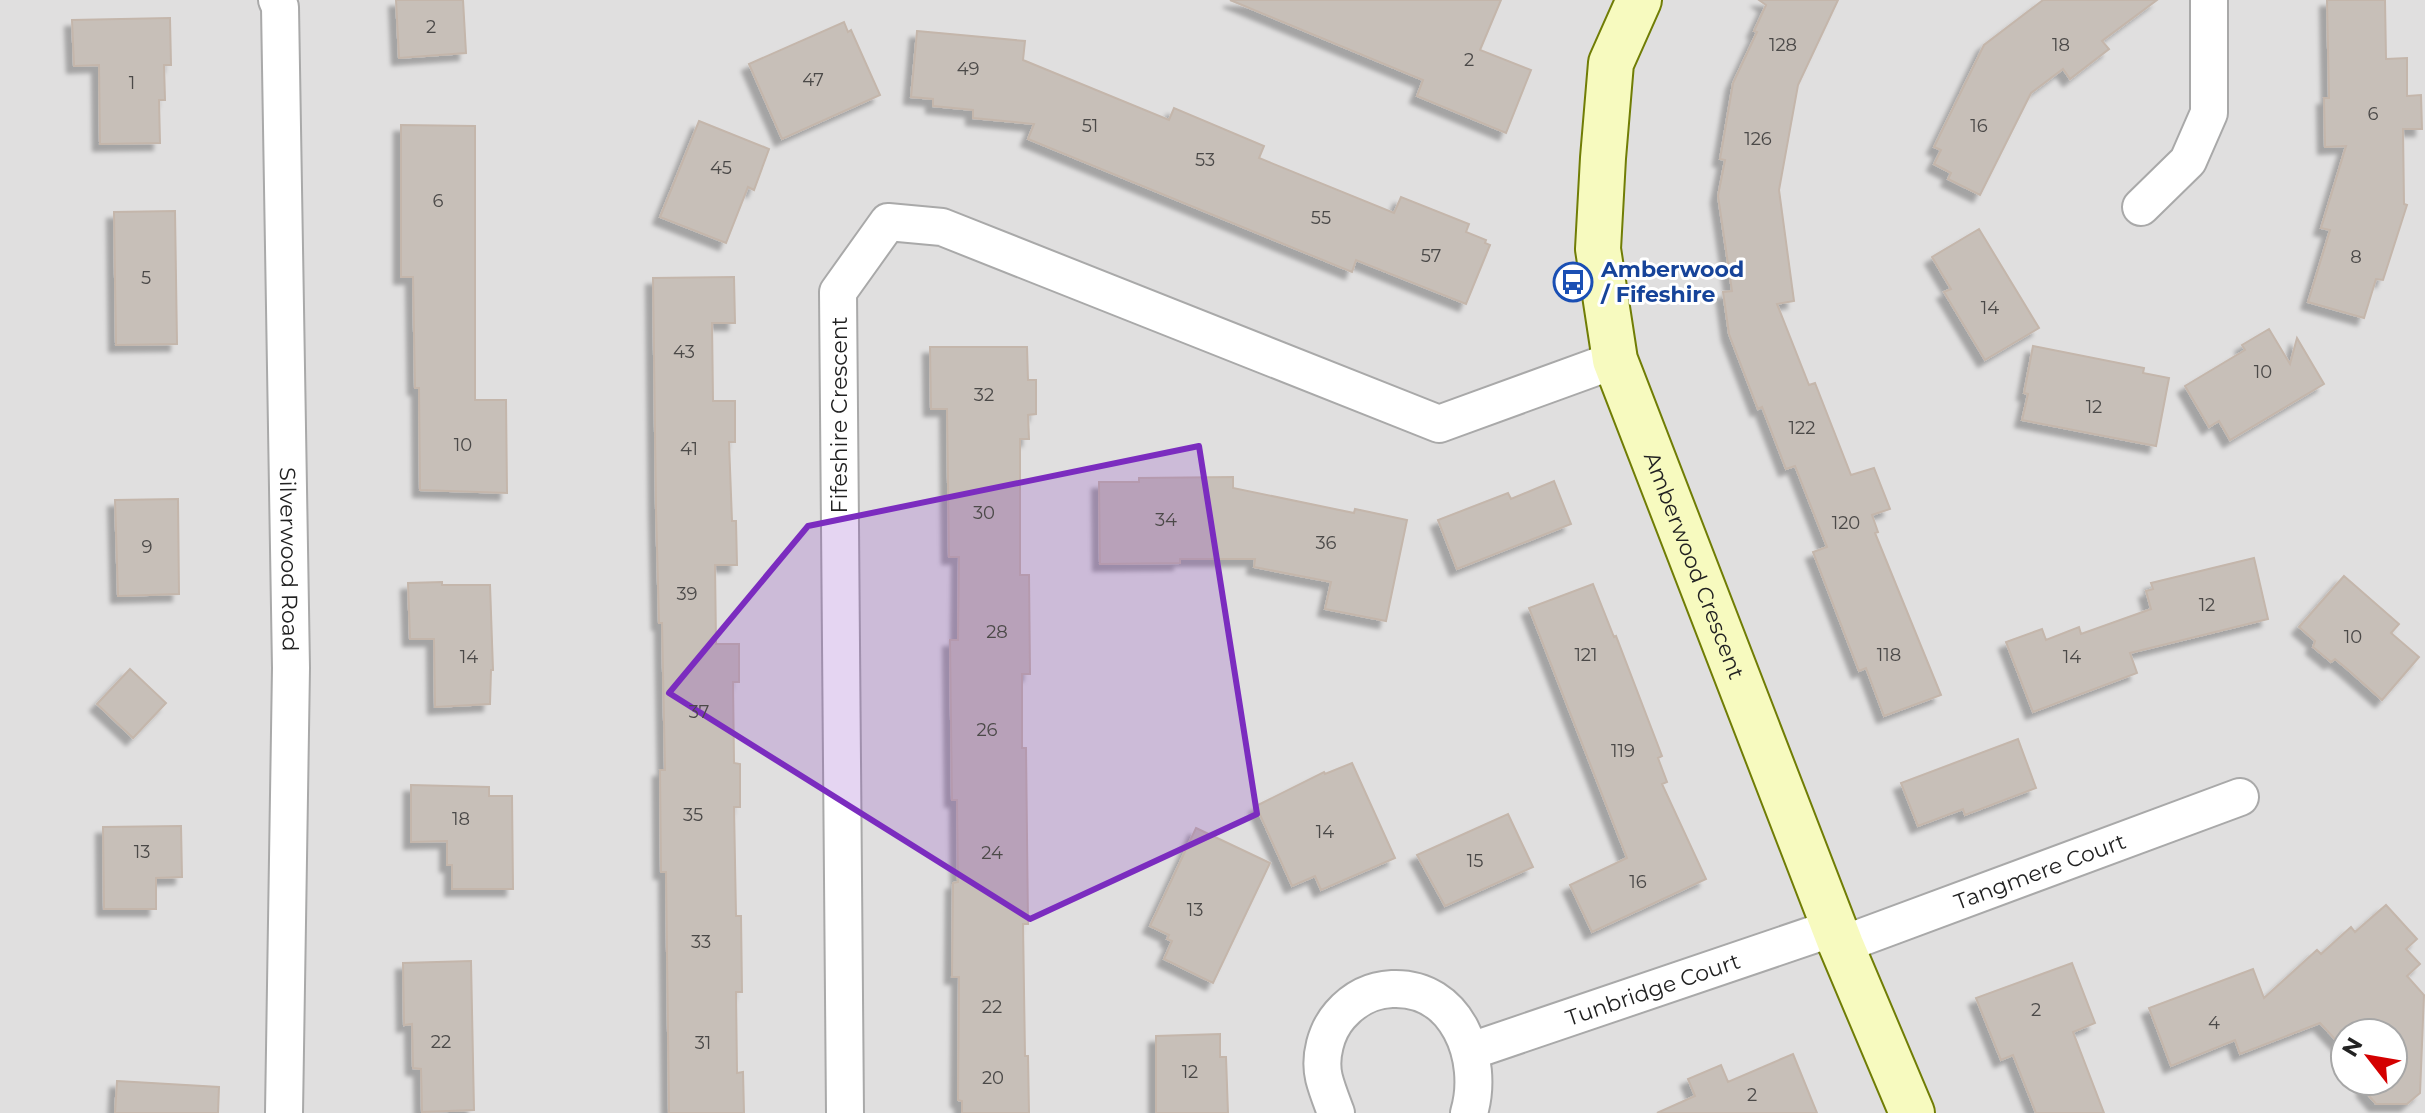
<svg xmlns="http://www.w3.org/2000/svg" width="2425" height="1113" font-family="Montserrat,sans-serif">
  <style>
    .residential { fill: #e0dfdf; fill-rule: evenodd }
    .building { fill: #c7bfb8; stroke: #c4b6ab; stroke-width: 2; filter: url(#shadow) }
    .lines { fill: none; stroke-linecap: round; stroke-linejoin: round }
    .street-casing { stroke: #a9a9a9; stroke-width: 40 }
    .secondary-casing { stroke: #707d05; stroke-width: 48 }
    .street { stroke: #fff; stroke-width: 36 }
    .secondary { stroke: #f7fabf; stroke-width: 44 }
    .marked { fill: #7b2cbf; fill-opacity: 0.2; stroke: #7b2cbf; stroke-width: 6; stroke-linejoin: round }
    .labels { text-anchor: middle; stroke-width: 6; stroke-linejoin: round; paint-order: stroke }
    .number-label { font-size: 18px; fill: #4b4948 }
    .transit-label { font-size: 22px; font-weight: bold; fill: #164399; stroke: #fff; text-anchor: start }
    .street-label { font-size: 22px; fill: #222; stroke: #fff }
  </style>
  <defs>
    <filter id="shadow"><feDropShadow dx="-7" dy="7" stdDeviation="2" flood-color="#0004"/></filter>
  </defs>
  <rect width="100%" height="100%" fill="#f2efe9"/>
  <path class="residential" d="M0 0H2425V1113H0ZM2345 1033H2393V1081H2345Z"/>
  <path class="building" d="M396 0H463L466 53 399 58Z
    M1230 0H1501L1480 50 1531 70 1506 133 1417 96 1423 80Z
    M1759 0H1838L1798 85 1779 190 1794 301 1777 304 1809 385 1815 383 1851 475 1874 468 1890 509 1872 515 1878 532 1875 533 1941 695 1884 716 1866 668 1859 671 1813 552 1827 547 1795 466 1786 469 1762 407 1758 409 1729 334 1723 292 1732 291 1718 196 1725 160 1720 159 1733 83 1757 32 1754 31 1766 5Z
    M2043 0H2157L2102 41 2109 49 2070 79 2063 69 2031 93 1980 195 1948 179 1951 173 1934 164 1941 150 1934 147 1984 45Z
    M2327 0H2385L2386 59 2407 58V96L2421 95 2422 129H2403L2404 204 2407 205 2383 280 2376 279 2364 318 2308 302 2330 230 2321 228 2346 146 2325 147 2324 98H2329Z
    M170 18 171 65H164L165 100H159L160 143 100 144 99 65 74 66 72 20Z
    M844 22 848 32 851 30 880 95 782 139 749 64Z
    M917 31 1025 41 1023 60 1169 120 1174 108 1264 146 1259 158 1394 213 1401 197 1469 224 1466 232 1486 240 1485 243 1490 245 1466 304 1356 260 1352 272 1028 139 1034 124 973 118V110L933 106V99L911 97Z
    M699 121 769 149 754 190 748 187 726 243 660 217Z
    M401 125 475 126V400H506L507 493 420 490 419 388H415L413 277H401Z
    M175 211 177 344 116 345 114 212Z
    M1979 229 2039 328 1985 360 1944 292 1951 289 1932 257Z
    M734 277 735 323H712L713 401H735V442H729L732 521H736L737 565H715L716 644H739V682H733L734 763 740 764V807H734L736 916H741L742 992H736L737 1073 743 1072 744 1113H669L666 872H661L660 770H665L662 623H659L656 509 653 278Z
    M2269 329 2290 364 2297 338 2324 384 2230 440 2219 421 2209 427 2185 386 2245 350 2242 345Z
    M2033 346 2144 368 2143 373 2169 378 2156 446 2022 420 2028 394 2024 393Z
    M930 347H1027L1028 380H1036V414L1028 415 1029 439H1020V575H1029L1030 674H1022V748H1026L1028 924H1023L1025 1056H1028L1029 1113H962V1101L958 1100 959 977H952L953 883 958 882 957 800H952L950 640H958L959 557H949L947 409H931Z
    M1233 477V488L1354 513 1355 509 1407 520 1386 621 1325 609 1331 582 1254 567 1255 559H1180V563L1100 564 1099 482H1139V478Z
    M1554 481 1571 524 1457 569 1438 520 1508 493 1511 499Z
    M178 499 179 594 118 596 115 500Z
    M2254 558 2268 619 2130 653 2137 673 2033 712 2006 642 2042 629 2046 640 2079 627 2081 634 2151 609 2146 591 2153 589 2151 583Z
    M2344 576 2399 624 2391 633 2419 657 2382 700 2346 668 2335 659 2331 662 2313 647 2315 641 2299 627Z
    M442 582V585H490L493 670H491L490 704 435 707 434 639H410L408 583Z
    M1593 584 1614 637 1616 636 1662 756 1658 758 1667 782 1662 784 1706 879 1592 932 1570 885 1627 858 1529 608Z
    M130 669 166 703 133 738 97 704Z
    M2018 739 2036 788 1965 815 1963 809 1918 826 1901 783Z
    M1352 763 1395 858 1321 890 1315 876 1292 886 1256 806 1324 772 1325 774Z
    M411 785 489 787V796H512L513 889H452V865H447V841L411 842Z
    M1508 814 1533 867 1445 906 1417 855Z
    M181 826 182 877 156 878V909H104L103 827Z
    M1196 828 1270 863 1213 983 1164 959 1172 941 1167 939 1169 935 1150 926Z
    M2386 905 2417 939 2406 949 2420 964 2407 976 2424 995 2420 1093 2407 1104H2376L2364 1090V1081H2393V1033H2345V1050L2320 1023 2240 1054 2235 1040 2171 1066 2149 1008 2253 969 2264 998 2317 950 2321 954 2351 927 2355 932Z
    M471 961 474 1110 422 1112 421 1069 413 1068 412 1024 404 1025 403 963Z
    M2072 963 2095 1023 2073 1032 2104 1113H2036L2013 1055 2001 1060 1976 998Z
    M1220 1034V1057H1226L1228 1113H1156V1036Z
    M1793 1054 1817 1113H1657L1695 1096 1688 1079 1721 1065 1728 1082Z
    M117 1081 219 1087 218 1113H115Z"/>
  <g class="lines">
    <g class="street-casing">
      <g id="street">
        <path id="s1" d="M277 0 280 7 291 668 284 1113"/>
        <path d="M2141 207 2188 161 2209 113V0"/>
        <path id="s2" d="M1841 945 2240 797"/>
        <path id="s3" d="M1471 1051 1836 927"/>
        <path d="M845 1113 838 292 888 222 942 227 1439 424 1615 360"/>
        <path d="M1336 1113C1332 1102 1327 1090 1324 1078 1319 1057 1326 1031 1340 1015 1354 999 1370 990 1392 989 1457 986 1485 1059 1469 1113"/>
      </g>
    </g>
    <g class="secondary-casing">
      <g id="secondary">
        <path id="s4" d="M1639 0 1611 63 1603 158 1598 249 1615 360 1841 945 1912 1113"/>
      </g>
    </g>
    <use href="#street" class="street"/>
    <use href="#secondary" class="secondary"/>
  </g>
  <path class="marked" d="M1199 446 1257 814 1030 919 669 693 808 526Z"/>
  <defs>
    <g id="bus-ring" transform="scale(2)"><circle r="9.5" fill="#fff" stroke="#1a4fb4" stroke-width="1.5"/><path d="M-5-6H5V4H4V6H2V4H-2V6H-4V4H-5ZM-3.5-4V0h7V-4ZM-3.5 1.2v1.5H-2V1.2ZM2 1.2v1.5H3.5V1.2Z" fill="#1a4fb4"/></g>
  </defs>
  <g fill-rule="evenodd">
    <use href="#bus-ring" x="1573" y="282"/>
  </g>
  <g class="labels">
    <g class="number-label">
      <text x="431" y="33">2</text>
      <text x="1783" y="51">128</text>
      <text x="2061" y="51">18</text>
      <text x="1469" y="66">2</text>
      <text x="968" y="75">49</text>
      <text x="813" y="86">47</text>
      <text x="132" y="89">1</text>
      <text x="2373" y="120">6</text>
      <text x="1090" y="132">51</text>
      <text x="1979" y="132">16</text>
      <text x="1758" y="145">126</text>
      <text x="1205" y="166">53</text>
      <text x="721" y="174">45</text>
      <text x="438" y="207">6</text>
      <text x="1321" y="224">55</text>
      <text x="1431" y="262">57</text>
      <text x="2356" y="263">8</text>
      <text x="146" y="284">5</text>
      <text x="1990" y="314">14</text>
      <text x="684" y="358">43</text>
      <text x="2263" y="378">10</text>
      <text x="984" y="401">32</text>
      <text x="2094" y="413">12</text>
      <text x="1802" y="434">122</text>
      <text x="463" y="451">10</text>
      <text x="689" y="455">41</text>
      <text x="984" y="519">30</text>
      <text x="1166" y="526">34</text>
      <text x="1846" y="529">120</text>
      <text x="1326" y="549">36</text>
      <text x="147" y="553">9</text>
      <text x="687" y="600">39</text>
      <text x="2207" y="611">12</text>
      <text x="997" y="638">28</text>
      <text x="2353" y="643">10</text>
      <text x="1586" y="661">121</text>
      <text x="1889" y="661">118</text>
      <text x="469" y="663">14</text>
      <text x="2072" y="663">14</text>
      <text x="699" y="718">37</text>
      <text x="987" y="736">26</text>
      <text x="1623" y="757">119</text>
      <text x="693" y="821">35</text>
      <text x="461" y="825">18</text>
      <text x="1325" y="838">14</text>
      <text x="142" y="858">13</text>
      <text x="992" y="859">24</text>
      <text x="1475" y="867">15</text>
      <text x="1638" y="888">16</text>
      <text x="1195" y="916">13</text>
      <text x="701" y="948">33</text>
      <text x="992" y="1013">22</text>
      <text x="2036" y="1016">2</text>
      <text x="2214" y="1029">4</text>
      <text x="441" y="1048">22</text>
      <text x="703" y="1049">31</text>
      <text x="1190" y="1078">12</text>
      <text x="993" y="1084">20</text>
      <text x="1752" y="1101">2</text>
    </g>
    <g class="transit-label">
      <text x="1601" y="277">Amberwood<tspan x="1601" dy="25">/ Fifeshire</tspan></text>
    </g>
    <g class="street-label">
      <text transform="translate(839 415) rotate(-90)" y="8">Fifeshire Crescent</text>
      <text dy="8" stroke="none"><textPath href="#s1" startOffset="560">Silverwood Road</textPath></text>
      <text dy="8" stroke="none"><textPath href="#s4" startOffset="588">Amberwood Crescent</textPath></text>
      <text dy="8" stroke="none"><textPath href="#s2" startOffset="212">Tangmere Court</textPath></text>
      <text dy="8" stroke="none"><textPath href="#s3" startOffset="192">Tunbridge Court</textPath></text>
    </g>
  </g>
  <g transform="translate(2369 1057) rotate(301)"><circle r="38" fill="#ffffff" stroke="#a7a7a7" stroke-width="2"/>
  <path d="M0-6L14 30L0 20L-14 30Z" fill="#d40000"/>
  <text y="-12" font-size="22" font-weight="bold" text-anchor="middle" fill="#222222">N</text>
  </g>
</svg>
